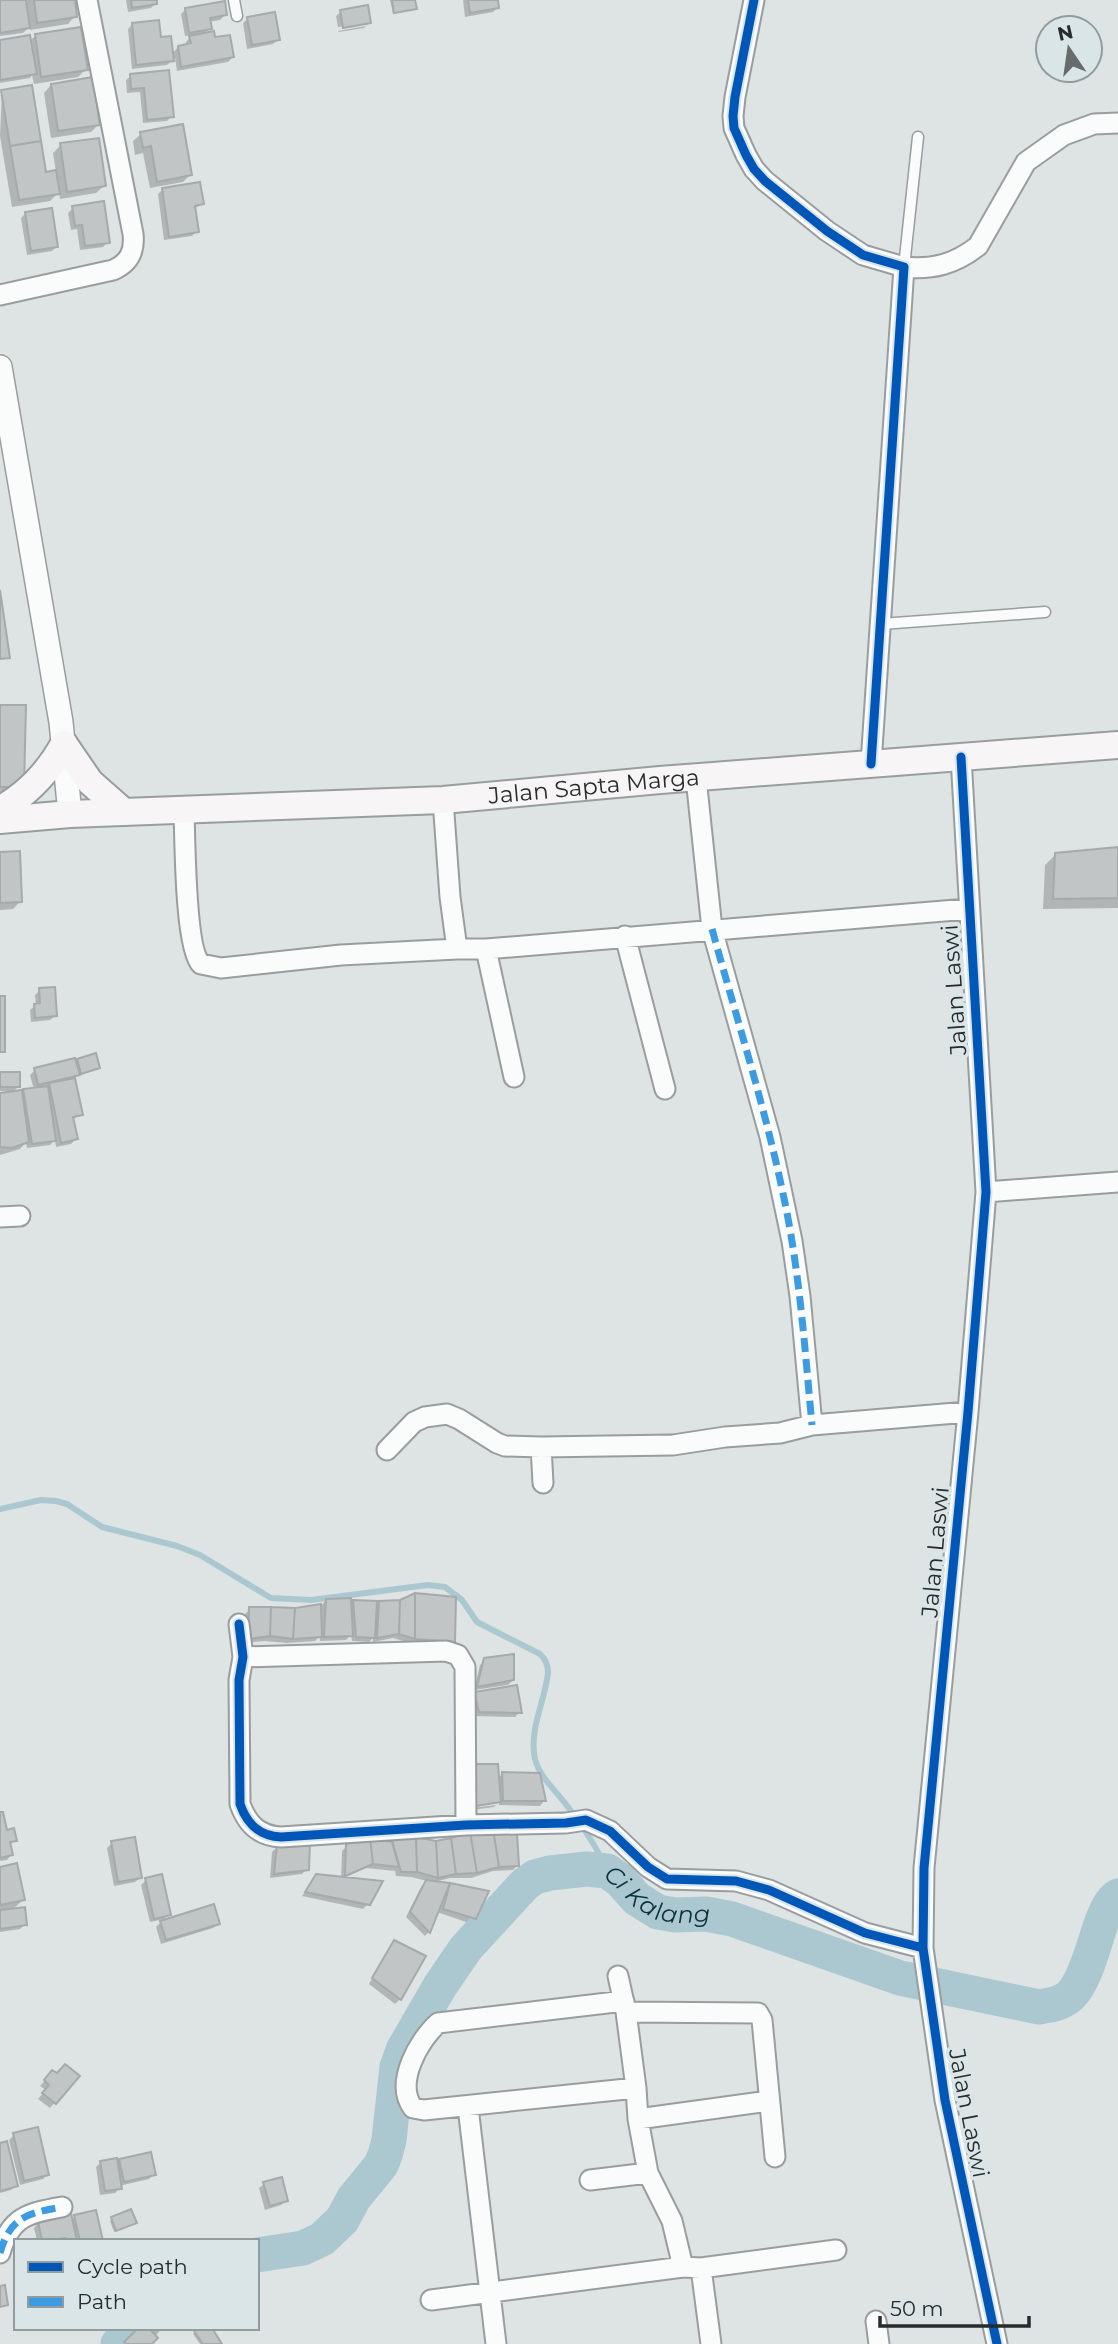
<svg xmlns="http://www.w3.org/2000/svg" width="1118" height="2344" font-family="Montserrat,sans-serif">
  <style>
    .shadow { fill: #0003 }
    .lines { fill: none; stroke-linecap: round; stroke-linejoin: round }
    .stream { stroke: #abc8d0; stroke-width: 6 }
    .river { stroke: #abc8d0; stroke-width: 35 }
    .building { fill: #c1c5c6; stroke: #a5aaab; stroke-width: 2 }
    .service-casing { stroke: #999d9e; stroke-width: 13 }
    .minor-casing { stroke: #999d9e; stroke-width: 23 }
    .tertiary-casing { stroke: #999d9e; stroke-width: 26 }
    .secondary-casing { stroke: #999d9e; stroke-width: 30 }
    .service { stroke: #fafbfb; stroke-width: 10 }
    .minor { stroke: #fafbfb; stroke-width: 19 }
    .tertiary { stroke: #fafbfb; stroke-width: 23 }
    .secondary { stroke: #f7f5f5; stroke-width: 26 }
    .quiet { stroke: #3d9ce1; stroke-width: 7; stroke-dasharray: 14 7; stroke-linecap: butt }
    .cycleway-casing { stroke: #dae5e8; stroke-width: 13 }
    .cycleway { stroke: #0057b8; stroke-width: 9 }
    .labels { text-anchor: middle; stroke-width: 7; stroke-linejoin: round; paint-order: stroke }
    .street-label { font-size: 23px; fill: #272b2c; stroke: #dae5e8 }
    .water-label { font-size: 24px; font-style: italic; fill: #0b313b; stroke: #dae5e8 }
  </style>
  <rect width="100%" height="100%" fill="#dee3e4"/>
  <path class="shadow" d="M0 0H73L75 16 68 24 30 30V26L23 33 0 36Z
    M126 0H155L156 3 151 8 128 12Z
    M390 0H414L415 9 393 14Z
    M463 0H496L498 7 493 12 465 17Z
    M186 9 225 15 220 20 209 22 210 28 203 35 214 39 233 57 228 62 177 71 175 58 167 65 132 69 128 29 133 24 160 39 172 54 178 47 186 46V42L192 35 185 36 181 14Z
    M341 12 369 23 366 26V22L338 27 336 16Z
    M248 18 278 40 273 44 247 49 243 23Z
    M366 26 364 28 339 32 338 31Z
    M35 36 86 69 78 77 34 84 32 75 30 78 0 83V42H29Z
    M168 72 172 116 167 121 143 123 140 92 127 93 126 80 131 76Z
    M51 85 99 124 91 132 51 138 44 93Z
    M2 92 45 174 56 172 53 153 61 145 104 186 96 193 60 199 59 192 50 201 12 207 0 136Z
    M141 134 190 175 183 182 150 188 143 153 135 155 133 141Z
    M163 189 202 204 193 209 197 231 192 236 164 240 158 194Z
    M73 208 108 242 103 247 80 250 77 229 71 230 68 213Z
    M26 213 56 247 52 251 27 255 21 218Z
    M0 706 15 794H0Z
    M1118 849V908L1043 909 1045 865 1056 854Z
    M0 853 20 902 13 909 0 910Z
    M40 990 55 1016 50 1020 31 1022 30 1010 36 1005 35 995Z
    M78 1060 98 1068 79 1073 74 1079 81 1114 72 1120 76 1139 71 1144 56 1147 55 1140 50 1145 27 1148 26 1142 20 1149 0 1155V1094H6L5 1091H0V1074L19 1086 12 1093 21 1094 24 1091 34 1090 30 1075 35 1070 75 1063Z
    M326 1600 350 1606 354 1602 379 1603 401 1601 453 1642 448 1646 410 1643 393 1638 373 1642V1638L369 1642 352 1641 351 1635 346 1640 320 1641V1636L315 1641 287 1643 264 1641 244 1643 245 1614 250 1609 295 1610 321 1606Z
    M485 1660 513 1680 508 1685 474 1690 480 1665Z
    M475 1694 520 1712 515 1717 475 1716 470 1698Z
    M503 1773 544 1801 540 1806 499 1805V1802L496 1804V1801L471 1805Z
    M496 1805 494 1807 472 1810V1808Z
    M0 1814 6 1832 15 1840 9 1846 11 1855 7 1860 0 1861Z
    M392 1839 518 1865 513 1870 493 1871 471 1878H450L430 1883 486 1892 474 1918 469 1923 437 1912 429 1932 425 1936 406 1917 421 1887 427 1881 411 1877 396 1876 395 1871 366 1868 342 1879 368 1904 363 1909 302 1896 317 1876 341 1879 342 1851 347 1846 388 1843Z
    M112 1843 140 1878 135 1882 114 1886 107 1848Z
    M277 1847 307 1869 302 1874 270 1878 272 1852Z
    M0 1869 23 1900 12 1910 25 1924 20 1929 0 1932Z
    M146 1880 169 1914 161 1922 218 1923 213 1928 161 1944 156 1927 164 1919 150 1922 141 1885Z
    M390 1947 400 1999 395 2004 369 1984Z
    M57 2075 77 2077 50 2108 38 2099 46 2090 40 2086 48 2077Z
    M14 2135 47 2175 43 2179 20 2185 9 2140Z
    M0 2145 16 2186 11 2190 0 2193Z
    M120 2161 154 2174 149 2179 119 2186 120 2188 115 2193 100 2195 96 2167 101 2162 116 2165Z
    M264 2184 286 2201 281 2205 265 2210 259 2188Z
    M75 2216 101 2241H37L34 2228 38 2223 71 2221Z
    M112 2219 135 2223 114 2232 110 2221Z
    M140 2328H162L149 2344H124Z
    M195 2332 220 2344H200L193 2334Z"/>
  <g class="lines">
    <path class="stream" d="M0 1509 41 1500 56 1501 67 1504 102 1527 177 1546 200 1555 271 1598 311 1600 428 1585 445 1587 462 1600 477 1622 540 1654C546 1659 548 1665 548 1673 545 1700 531 1725 534 1753 536 1775 555 1789 568 1807 582 1826 598 1848 607 1871"/>
    <g class="river">
      <path id="s1" d="M257 2255 303 2248 322 2239 342 2220 354 2198 381 2165 385 2155 389 2140 397 2067 403 2050 440 1986 466 1948 525 1884 535 1877 550 1873 587 1869 607 1871 620 1880 637 1899 658 1912 675 1915 706 1914 732 1919 900 1978 1039 2007C1050 2005 1061 2004 1070 1996 1085 1982 1094 1944 1101 1924 1105 1914 1109 1902 1118 1896"/>
      <path d="M118 2344 133 2328"/>
    </g>
  </g>
  <path class="building" d="M0 0H26L30 28 0 33Z
    M34 0H75L77 17 37 23Z
    M131 0H157V4L132 8Z
    M392 0H415L417 9 394 13Z
    M468 0H498L499 8 470 13Z
    M225 1 227 15 210 18 212 29 189 33 185 8Z
    M368 5 371 23 343 28 340 10Z
    M275 12 280 40 252 45 247 17Z
    M159 20 161 37 171 36 174 61 136 65 132 23Z
    M81 27 88 70 41 77 35 34Z
    M214 31 215 37 230 35 234 57 181 67 178 46 191 43 189 36Z
    M30 35 37 74 0 80V40Z
    M169 70 174 117 147 120 144 88 131 89 130 74Z
    M93 77 100 125 58 131 51 84Z
    M32 85 41 141 10 146 1 90Z
    M183 124 192 175 157 182 151 146 143 148 140 132Z
    M99 138 106 186 67 192 60 143Z
    M41 141 46 172 56 170 60 194 19 200 10 146Z
    M200 182 204 204 195 206 199 232 169 237 162 188Z
    M104 201 110 243 85 246 82 225 75 226 72 206Z
    M52 208 58 247 31 251 25 212Z
    M0 590 10 658 0 659Z
    M0 705H26L24 787H0Z
    M1118 847V898L1053 899 1055 853Z
    M20 851 22 902 0 903V852Z
    M55 987 57 1016 35 1018 34 1004 40 1003 39 988Z
    M0 996H5V1052H0Z
    M96 1053 100 1068 81 1074 77 1059Z
    M75 1058 80 1075 38 1085 34 1068Z
    M0 1072H20V1087H0Z
    M75 1078 83 1115 73 1117 78 1139 61 1143 49 1083Z
    M48 1086 56 1141 32 1144 23 1089Z
    M22 1090 29 1142 12 1148 0 1147V1093Z
    M415 1593 456 1597 455 1642 415 1639Z
    M415 1593V1639L399 1634 400 1600Z
    M351 1598 353 1636 324 1637 326 1599Z
    M353 1600 377 1601 375 1638 356 1637Z
    M400 1600 399 1634 377 1638 379 1601Z
    M321 1604 322 1637 293 1639 295 1608Z
    M249 1607H271L270 1636 248 1639Z
    M271 1607 295 1608 293 1639 270 1636Z
    M514 1654V1680L477 1687 484 1658Z
    M517 1685 522 1713 479 1712 474 1692Z
    M471 1764H498L501 1802 476 1806Z
    M502 1772 540 1773 546 1801H503Z
    M0 1812H3L7 1830 14 1828 17 1841 10 1842 13 1855 0 1858Z
    M470 1832 494 1835 499 1867 477 1873Z
    M470 1832 477 1873 456 1874 451 1838Z
    M517 1833 519 1866 499 1867 494 1835Z
    M135 1837 142 1878 118 1882 111 1841Z
    M391 1837H416L417 1872H401Z
    M416 1837 436 1841 438 1878 417 1872Z
    M370 1838 392 1842 399 1867 373 1864Z
    M370 1838 373 1864 345 1876 346 1844Z
    M451 1838 456 1874 438 1878 436 1841Z
    M310 1840 309 1870 274 1874 277 1845Z
    M17 1863 25 1900 0 1905V1867Z
    M162 1874 171 1915 154 1919 145 1878Z
    M316 1874 383 1881 370 1905 305 1892Z
    M426 1880 450 1883 430 1933 410 1912Z
    M450 1883 489 1891 476 1919 443 1909Z
    M214 1904 220 1924 166 1940 160 1921Z
    M25 1907 27 1925 0 1929V1910Z
    M394 1940 426 1956 401 2000 372 1978Z
    M65 2064 80 2076 56 2104 42 2093 49 2085 44 2080 52 2070 57 2073Z
    M38 2127 49 2175 24 2181 13 2133Z
    M7 2141 18 2186 0 2191V2143Z
    M151 2152 156 2175 124 2182 119 2159Z
    M117 2158 122 2189 105 2191 100 2161Z
    M282 2177 288 2201 270 2206 263 2182Z
    M131 2209 137 2223 116 2231 111 2217Z
    M96 2210 103 2241H80L74 2215Z
    M71 2213 77 2241H67L66 2238 42 2241 38 2221Z
    M5 2285 8 2305 0 2307V2286Z
    M138 2328H149L158 2338 152 2344H126L124 2342Z
    M198 2328H212L222 2344H203L194 2331Z"/>
  <g class="lines">
    <g class="service-casing">
      <path id="service" d="M234 0 237 16
        M904 267 918 137
        M881 624 1045 612"/>
    </g>
    <g class="minor-casing">
      <path id="minor" d="M754 0 735 97 733 116 734 128 746 155 754 169 765 181 827 231 863 255 904 267 871 764
        M904 267C933 270 955 264 978 246L1026 162 1064 135 1094 124 1118 123
        M0 295 113 270C129 263 135 252 133 234L87 0
        M961 757 986 1192 968 1412 924 1868 923 1948 945 2100 997 2344
        M696 778 712 929 770 1137 792 1241 800 1296 812 1425
        M184 811C185 838 185 949 201 964L221 968 341 955 457 949 450 897 443 800
        M625 936 665 1089
        M457 949H486L514 1077
        M486 949 968 909
        M986 1192 1118 1182
        M0 1217 20 1216
        M541 1447 543 1483
        M387 1450 414 1422 425 1417 447 1414 459 1419 497 1443 505 1446 541 1447 673 1445 725 1437 780 1433 812 1425 968 1412
        M239 1624 243 1657 239 1680 240 1804C247 1824 259 1836 281 1837L466 1825 566 1823 586 1820 610 1831 648 1867 667 1879 736 1881 769 1890 865 1933 923 1948
        M243 1657 446 1651 458 1655 465 1667 466 1825
        M618 1976 626 2012 636 2088 638 2119 648 2173 672 2221 683 2267 701 2268 836 2250
        M624 2001 438 2023C419 2040 394 2083 413 2108L424 2110 636 2088
        M626 2012 758 2013 762 2020 775 2157
        M468 2107 496 2344
        M638 2119 769 2101
        M590 2180 648 2173
        M0 2253C10 2217 28 2213 62 2207
        M701 2268 711 2344
        M431 2300 683 2267
        M876 2321 879 2344"/>
    </g>
    <g class="tertiary-casing">
      <path id="tertiary" d="M0 367 61 722 70 814"/>
    </g>
    <g class="secondary-casing">
      <g id="secondary">
        <path d="M64 744 90 782 124 812"/>
        <path d="M0 810C28 793 48 773 64 744"/>
        <path id="s2" d="M0 820 70 814 443 800 660 780 1118 745"/>
      </g>
    </g>
    <use href="#service" class="service"/>
    <use href="#minor" class="minor"/>
    <use href="#tertiary" class="tertiary"/>
    <use href="#secondary" class="secondary"/>
    <path class="quiet" d="M712 929C737 1020 766 1110 785 1203 800 1276 805 1351 812 1425
      M0 2253C10 2217 28 2213 62 2207"/>
    <g class="cycleway-casing">
      <path id="cycleway" d="M754 0 735 97 733 116 734 128 746 155 754 169 765 181 827 231 863 255 904 267 871 764
        M961 757 986 1192 968 1412 924 1868 923 1948 945 2100 997 2344
        M239 1624 243 1657 239 1680 240 1804C247 1824 259 1836 281 1837L466 1825 566 1823 586 1820 610 1831 648 1867 667 1879 736 1881 769 1890 865 1933 923 1948"/>
    </g>
    <use href="#cycleway" class="cycleway"/>
  </g>
  <g class="labels">
    <g class="street-label">
      <text dy="8" stroke="none"><textPath href="#s2" startOffset="595">Jalan Sapta Marga</textPath></text>
      <text transform="translate(954 990) rotate(-94)" y="8">Jalan Laswi</text>
      <text transform="translate(935 1552) rotate(-85)" y="8">Jalan Laswi</text>
      <text transform="translate(969 2113) rotate(79)" y="8">Jalan Laswi</text>
    </g>
    <g class="water-label">
      <text dy="8" stroke="none"><textPath href="#s1" startOffset="632">Ci Kalang</textPath></text>
    </g>
  </g>
  <rect x="14" y="2239" width="245" height="91" fill="#dae5e8" stroke="#929b9d" stroke-width="2"/>
  <rect x="28" y="2262" width="35" height="10" fill="#0057b8" stroke="#929b9d" stroke-width="2"/>
  <text x="77" y="2274" font-size="21" fill="#272b2c">Cycle path</text>
  <rect x="28" y="2297" width="35" height="10" fill="#3d9ce1" stroke="#929b9d" stroke-width="2"/>
  <text x="77" y="2309" font-size="21" fill="#272b2c">Path</text>
  <g transform="translate(1069 49) rotate(347)"><circle r="33" fill="#dae5e8" stroke="#929b9d" stroke-width="2"/>
  <path d="M0-5L12 26L0 18L-12 26Z" fill="#676b6c"/>
  <text y="-10" font-size="19" font-weight="bold" text-anchor="middle" fill="#272b2c">N</text>
  </g>
  <path d="M880 2316v10h149v-10" fill="none" stroke="#272b2c" stroke-width="3.5"/>
  <text x="890" y="2316" font-size="21" fill="#272b2c" stroke="#dae5e8" stroke-width="5" paint-order="stroke">50 m</text>
</svg>
